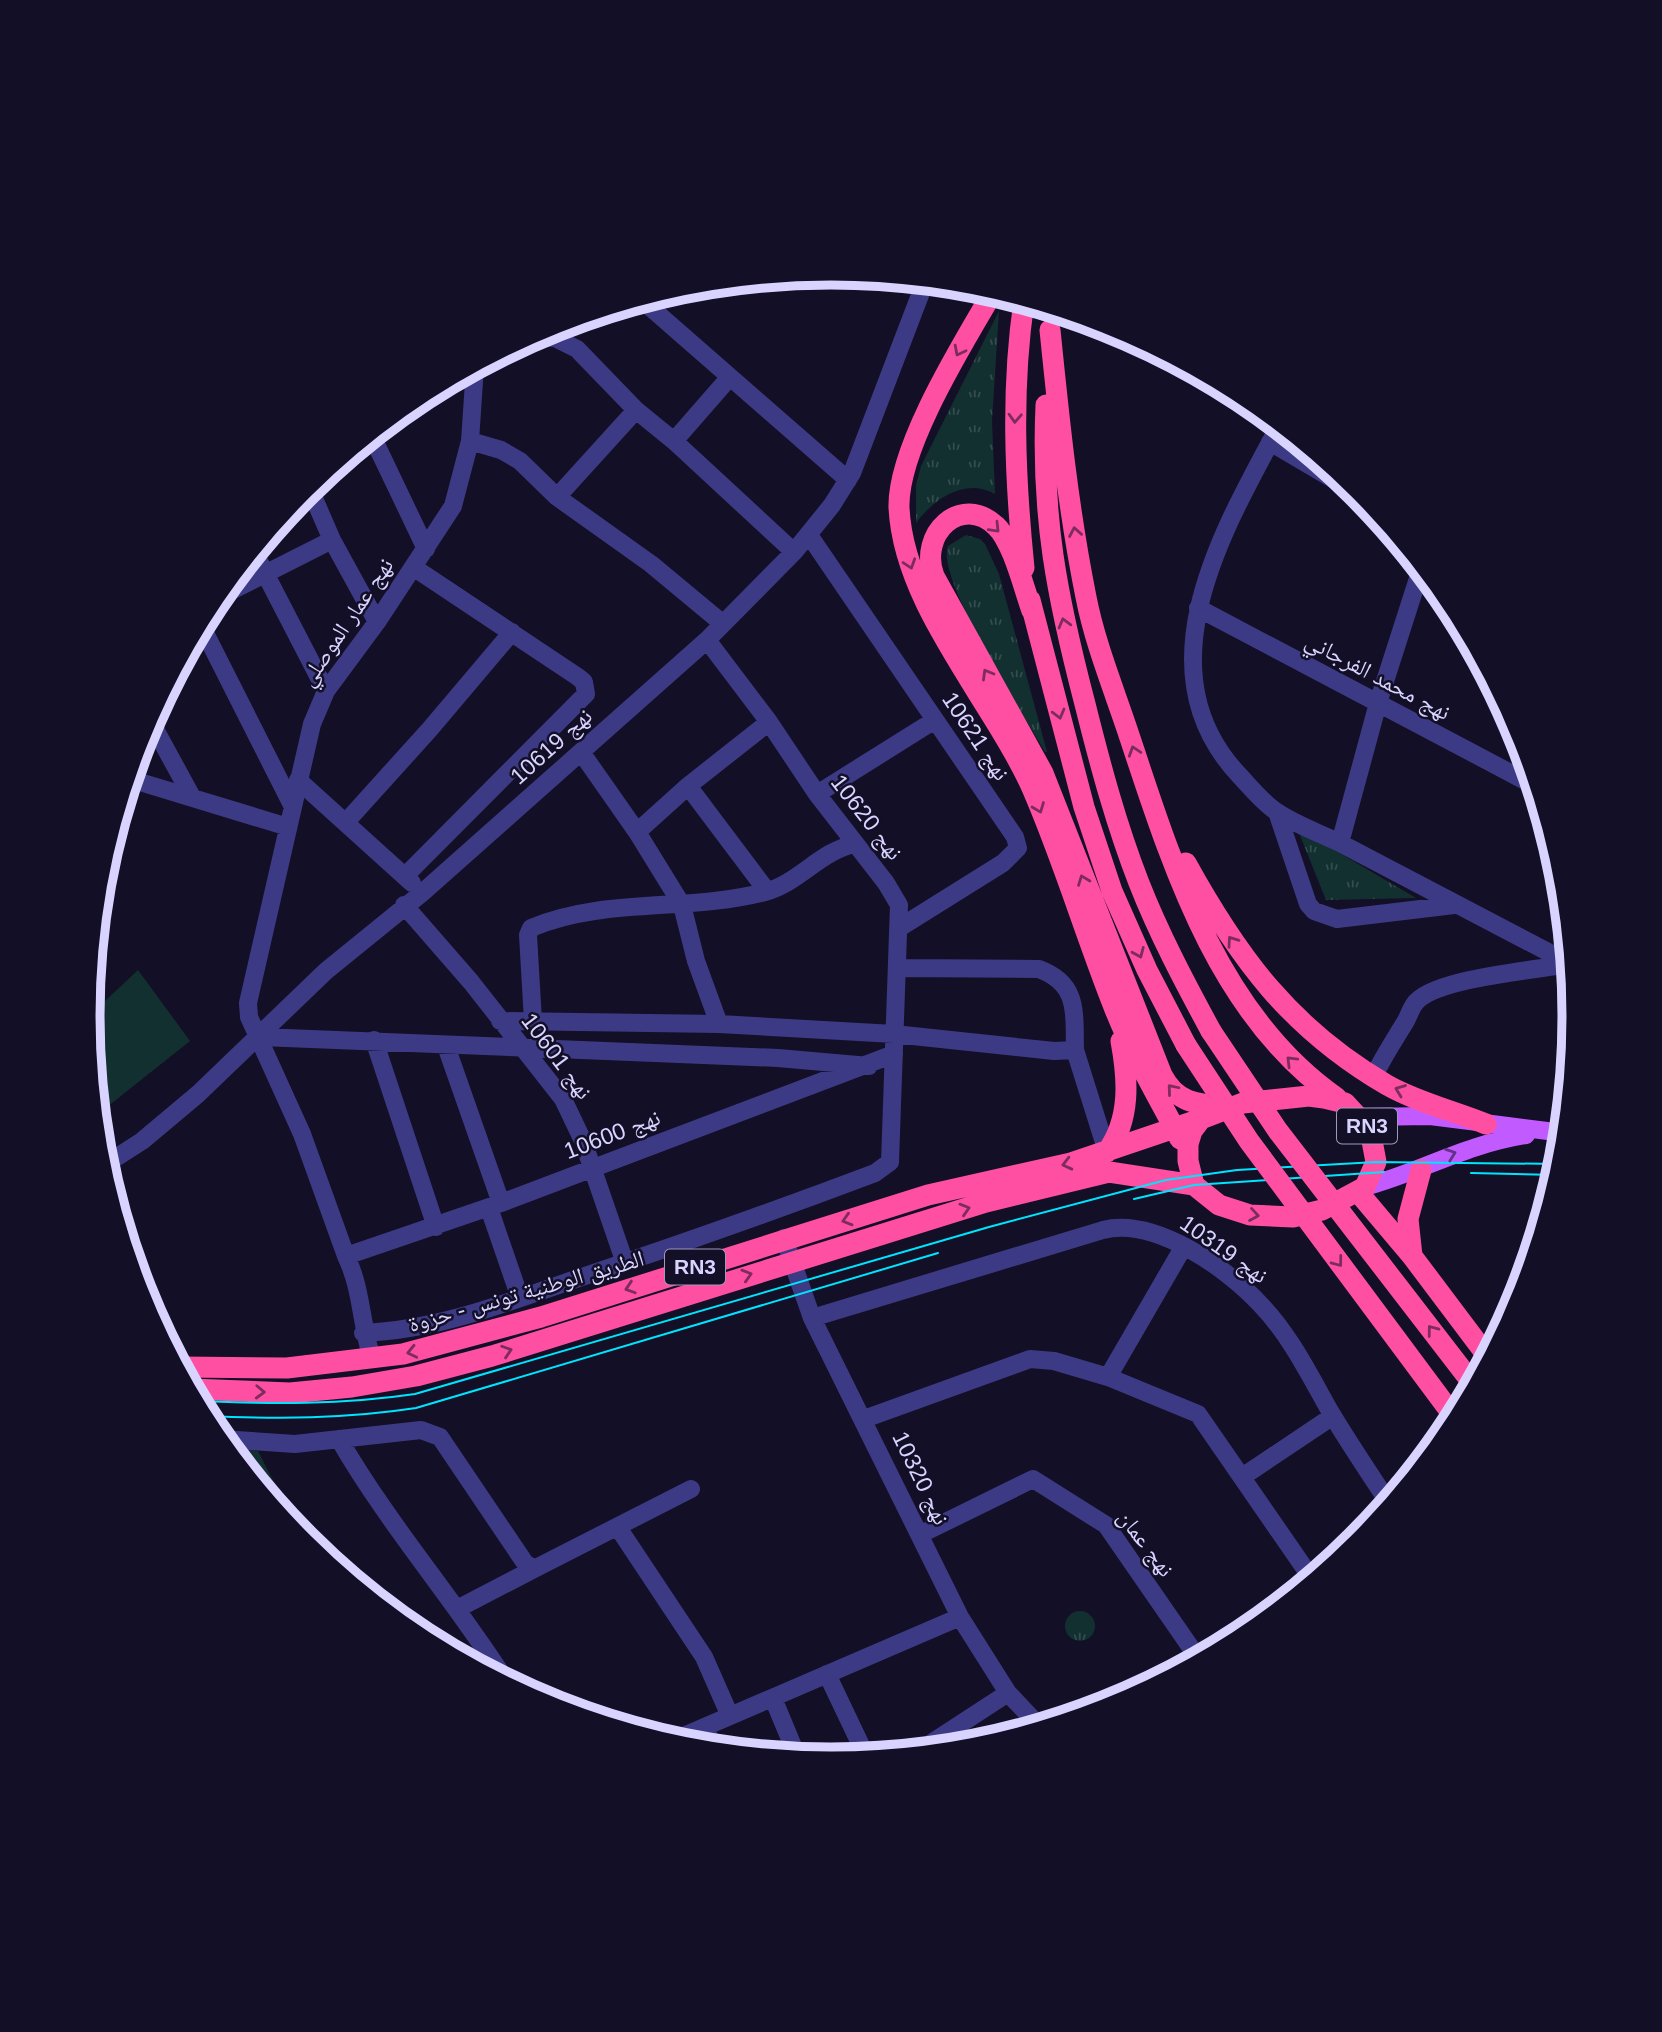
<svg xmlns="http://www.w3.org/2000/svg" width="1662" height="2032" font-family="Helvetica,'Noto Naskh Arabic',sans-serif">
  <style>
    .grass { fill: url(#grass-tufts) }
    .garden { fill: #12302f }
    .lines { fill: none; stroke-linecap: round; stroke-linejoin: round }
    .minor { stroke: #3d3a85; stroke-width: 18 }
    .major { stroke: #c25bff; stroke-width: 18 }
    .highway { stroke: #ff4fa3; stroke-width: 21 }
    .tram { stroke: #00e5ff; stroke-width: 2 }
    .highway-bridge { stroke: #ff4fa3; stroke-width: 21 }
    .oneway { stroke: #7d2c5e }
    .oneway2 { stroke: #623188 }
    .labels { text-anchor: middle; stroke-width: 5; stroke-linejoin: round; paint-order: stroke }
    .shield { fill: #130f26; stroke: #9e99be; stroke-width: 2 }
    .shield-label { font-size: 21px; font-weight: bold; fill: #d9d4ff }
    .street-label { font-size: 23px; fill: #d9d4ff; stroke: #130f26 }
    .rim { fill: none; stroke: #d9d4ff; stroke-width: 9 }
  </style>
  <defs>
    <pattern id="grass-tufts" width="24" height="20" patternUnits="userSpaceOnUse" patternTransform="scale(1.75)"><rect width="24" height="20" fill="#12302f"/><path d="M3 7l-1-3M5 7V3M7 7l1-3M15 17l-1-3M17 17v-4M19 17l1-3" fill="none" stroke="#344d4e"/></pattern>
  </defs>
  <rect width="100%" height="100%" fill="#130f26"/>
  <path class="grass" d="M999 311 992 421 995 494C965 477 934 499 916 523V486L921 466Z
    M966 535 980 539 985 544 999 574 1047 752H1045C1025 717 935 578 948 546Z
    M1297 828 1416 898 1326 900Z
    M229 1449 258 1451 304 1541Z
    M1065 1626a15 15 0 1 1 30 0a15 15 0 1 1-30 0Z"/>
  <path class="garden" d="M138 970 190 1041 97 1115 88 1017Z"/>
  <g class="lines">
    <path class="minor" d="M642 300 848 480
      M532 337 555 338 577 349 636 410 674 441 794 552
      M1279 426C1223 530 1140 670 1239 775 1251 788 1263 803 1277 812 1296 825 1320 833 1340 843
      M372 436 426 549
      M470 441 501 450 520 461 557 497 651 564 722 623
      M674 441 729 378
      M1270 442 1360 495
      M309 487 332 540 377 622
      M557 497 636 410
      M809 535 1015 837 1018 848 1003 863 899 928
      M254 552 326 691
      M1421 569 1378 703 1340 843 1569 963
      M217 598 332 540
      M1198 608 1535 786
      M201 625 292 805
      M150 720 192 797
      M581 752 637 832 682 905 696 961 719 1024
      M130 779 288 827
      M298 780 412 883
      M688 786 767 891
      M817 794 935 720
      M1277 812 1308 904 1314 911 1337 919 1454 905
      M346 822 430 729 512 632
      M637 832 688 786 769 722
      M405 876 586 694 584 682 578 677 413 567
      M404 905 471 982 563 1099 583 1141 625 1263
      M898 968 1039 969C1079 984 1074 1012 1075 1050
      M500 1021 719 1024 894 1034 1054 1051 1075 1050 1107 1152
      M533 1021 528 935 531 928C604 897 689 912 765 892 799 883 820 851 855 844
      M261 1037 778 1058 869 1066
      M374 1040 436 1227
      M446 1046 501 1203
      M1374 1076C1383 1057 1393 1042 1404 1024 1409 1017 1411 1006 1417 1001 1439 978 1536 970 1569 964
      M103 1166 142 1141 198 1094 326 971 422 893 707 640 794 552 832 505 852 473 925 282
      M489 1208 520 1298
      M784 1238 812 1318 960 1617 1008 1693 1039 1726
      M346 1256 501 1203 894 1054
      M812 1318 1103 1230C1155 1217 1227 1268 1261 1305 1290 1335 1310 1376 1331 1413 1349 1443 1369 1473 1389 1503
      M363 1333C438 1330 508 1302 579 1278 678 1245 777 1210 875 1173L890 1162 899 905 886 883 817 794 769 722 707 640
      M372 1359C361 1325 362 1289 346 1256L302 1134 249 1017 248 1003 312 724 326 691 377 622 453 506 470 441 475 367
      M1108 1377 1198 1414 1312 1579
      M864 1419 1030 1359 1054 1361 1108 1377 1184 1246
      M221 1439 295 1444 421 1430 440 1437 525 1563 534 1569 691 1489
      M339 1439C388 1524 453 1598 506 1681
      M1242 1477 1333 1416
      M619 1529 704 1657 730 1716
      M921 1534 1033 1479 1106 1525 1198 1658
      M457 1609 534 1569
      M827 1674 866 1756
      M773 1698 797 1756
      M705 1727 713 1748
      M672 1741 960 1617
      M919 1751 1008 1693"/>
    <path class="major" d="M1360 1117 1430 1116 1563 1133
      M1365 1187C1423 1171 1464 1145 1526 1135"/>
    <path class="highway" d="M993 292C962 345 897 449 899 508 904 607 992 699 1032 788 1063 859 1085 934 1114 1007 1132 1053 1157 1095 1180 1139
      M1024 301C1011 390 1015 479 1024 568
      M1050 330C1059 419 1068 508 1086 597 1095 644 1115 692 1130 738 1173 868 1219 1016 1337 1098
      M1046 405C1041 516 1057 597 1085 704 1100 764 1116 824 1139 883 1159 934 1185 983 1211 1031
      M1030 600 1084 807 1112 891 1147 970 1186 1045
      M1032 611C1024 589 1013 542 996 526 961 493 918 534 934 576L1043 773 1162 1075C1176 1102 1196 1105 1225 1106
      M1186 863C1239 959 1291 1029 1387 1085 1417 1102 1454 1111 1486 1124
      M1107 1152C1131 1119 1128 1079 1121 1041
      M1358 1192 1412 1256 1488 1357
      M1412 1256 1408 1219 1421 1170
      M180 1367 287 1368 403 1354 541 1317 928 1195 1071 1163 1201 1119
      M191 1389 290 1393 352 1387 416 1376 492 1356 986 1202 1109 1172 1194 1185 1219 1205 1250 1215 1293 1217 1322 1210 1365 1187 1376 1162 1370 1130 1345 1103 1324 1098 1309 1096 1243 1103 1201 1119 1192 1131 1188 1144V1161L1194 1185"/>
    <path class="tram" d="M1471 1173 1556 1175
      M1134 1199 1194 1185 1384 1172
      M198 1401C271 1404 341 1405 415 1394L989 1227 1166 1180 1237 1170 1376 1162 1559 1164
      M206 1416C279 1419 344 1419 416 1408L938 1253"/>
    <path class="highway-bridge" d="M1211 1031 1278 1131 1473 1384
      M1186 1045 1249 1141 1455 1418"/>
  </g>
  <defs><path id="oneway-chevron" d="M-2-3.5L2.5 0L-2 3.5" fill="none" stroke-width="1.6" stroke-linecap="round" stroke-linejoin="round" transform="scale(1.75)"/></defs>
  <g class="oneway">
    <use href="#oneway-chevron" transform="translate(959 351) rotate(117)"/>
    <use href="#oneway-chevron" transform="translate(1015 418) rotate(93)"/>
    <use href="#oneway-chevron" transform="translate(995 528) rotate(46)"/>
    <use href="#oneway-chevron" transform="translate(1075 532) rotate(-100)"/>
    <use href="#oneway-chevron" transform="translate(910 564) rotate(72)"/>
    <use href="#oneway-chevron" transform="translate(1064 623) rotate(-105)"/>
    <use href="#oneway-chevron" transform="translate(987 674) rotate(-120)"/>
    <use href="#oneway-chevron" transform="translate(1059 714) rotate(75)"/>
    <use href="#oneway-chevron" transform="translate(1134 751) rotate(-108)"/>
    <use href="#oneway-chevron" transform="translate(1039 808) rotate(69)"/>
    <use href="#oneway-chevron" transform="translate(1083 880) rotate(-111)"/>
    <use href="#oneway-chevron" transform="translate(1232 941) rotate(-125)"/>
    <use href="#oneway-chevron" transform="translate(1139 953) rotate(67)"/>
    <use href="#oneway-chevron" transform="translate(1291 1061) rotate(-135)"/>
    <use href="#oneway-chevron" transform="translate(1172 1089) rotate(-130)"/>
    <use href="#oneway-chevron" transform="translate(1400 1090) rotate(-159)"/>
    <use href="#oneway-chevron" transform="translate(1067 1164) rotate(166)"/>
    <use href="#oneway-chevron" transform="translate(965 1209) rotate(-17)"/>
    <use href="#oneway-chevron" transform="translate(1254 1215) rotate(9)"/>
    <use href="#oneway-chevron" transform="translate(847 1220) rotate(163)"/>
    <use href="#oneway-chevron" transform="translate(1338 1262) rotate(53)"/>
    <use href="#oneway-chevron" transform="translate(747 1275) rotate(-17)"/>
    <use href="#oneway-chevron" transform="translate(630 1288) rotate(162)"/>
    <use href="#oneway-chevron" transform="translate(1432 1330) rotate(-127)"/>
    <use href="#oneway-chevron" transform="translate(507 1351) rotate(-18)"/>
    <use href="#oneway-chevron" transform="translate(412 1352) rotate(167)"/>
    <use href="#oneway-chevron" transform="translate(260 1392) rotate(2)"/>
  </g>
  <use class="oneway2" href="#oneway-chevron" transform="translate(1451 1154) rotate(-20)"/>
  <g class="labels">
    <g class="shield">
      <rect x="1337" y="1108.5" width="60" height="35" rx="5"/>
      <rect x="665" y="1249.5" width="60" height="35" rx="5"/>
    </g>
    <g class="shield-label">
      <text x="1367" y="1133">RN3</text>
      <text x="695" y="1274">RN3</text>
    </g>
    <g class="street-label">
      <text transform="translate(346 622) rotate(-56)" y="8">نهج عمار الموصلي</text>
      <text transform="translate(1378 676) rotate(28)" y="8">نهج محمد الفرجاني</text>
      <text transform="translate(976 736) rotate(56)" y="8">نهج 10621</text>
      <text transform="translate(551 746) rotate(-42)" y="8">نهج 10619</text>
      <text transform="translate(867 817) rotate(52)" y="8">نهج 10620</text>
      <text transform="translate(557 1056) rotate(53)" y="8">نهج 10601</text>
      <text transform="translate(612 1134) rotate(-21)" y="8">نهج 10600</text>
      <text transform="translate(1224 1249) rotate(35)" y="8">نهج 10319</text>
      <text transform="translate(526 1291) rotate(-16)" y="8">الطريق الوطنية تونس - حزوة</text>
      <text transform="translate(921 1478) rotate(64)" y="8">نهج 10320</text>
      <text transform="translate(1146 1543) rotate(53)" y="8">نهج عمان</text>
    </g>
  </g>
  <path d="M0 0H1662V2032H0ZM100 1016a731 731 0 1 1 1462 0a731 731 0 1 1-1462 0Z" fill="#130f26" fill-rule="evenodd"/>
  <path class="rim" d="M100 1016a731 731 0 1 1 1462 0a731 731 0 1 1-1462 0Z"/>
</svg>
